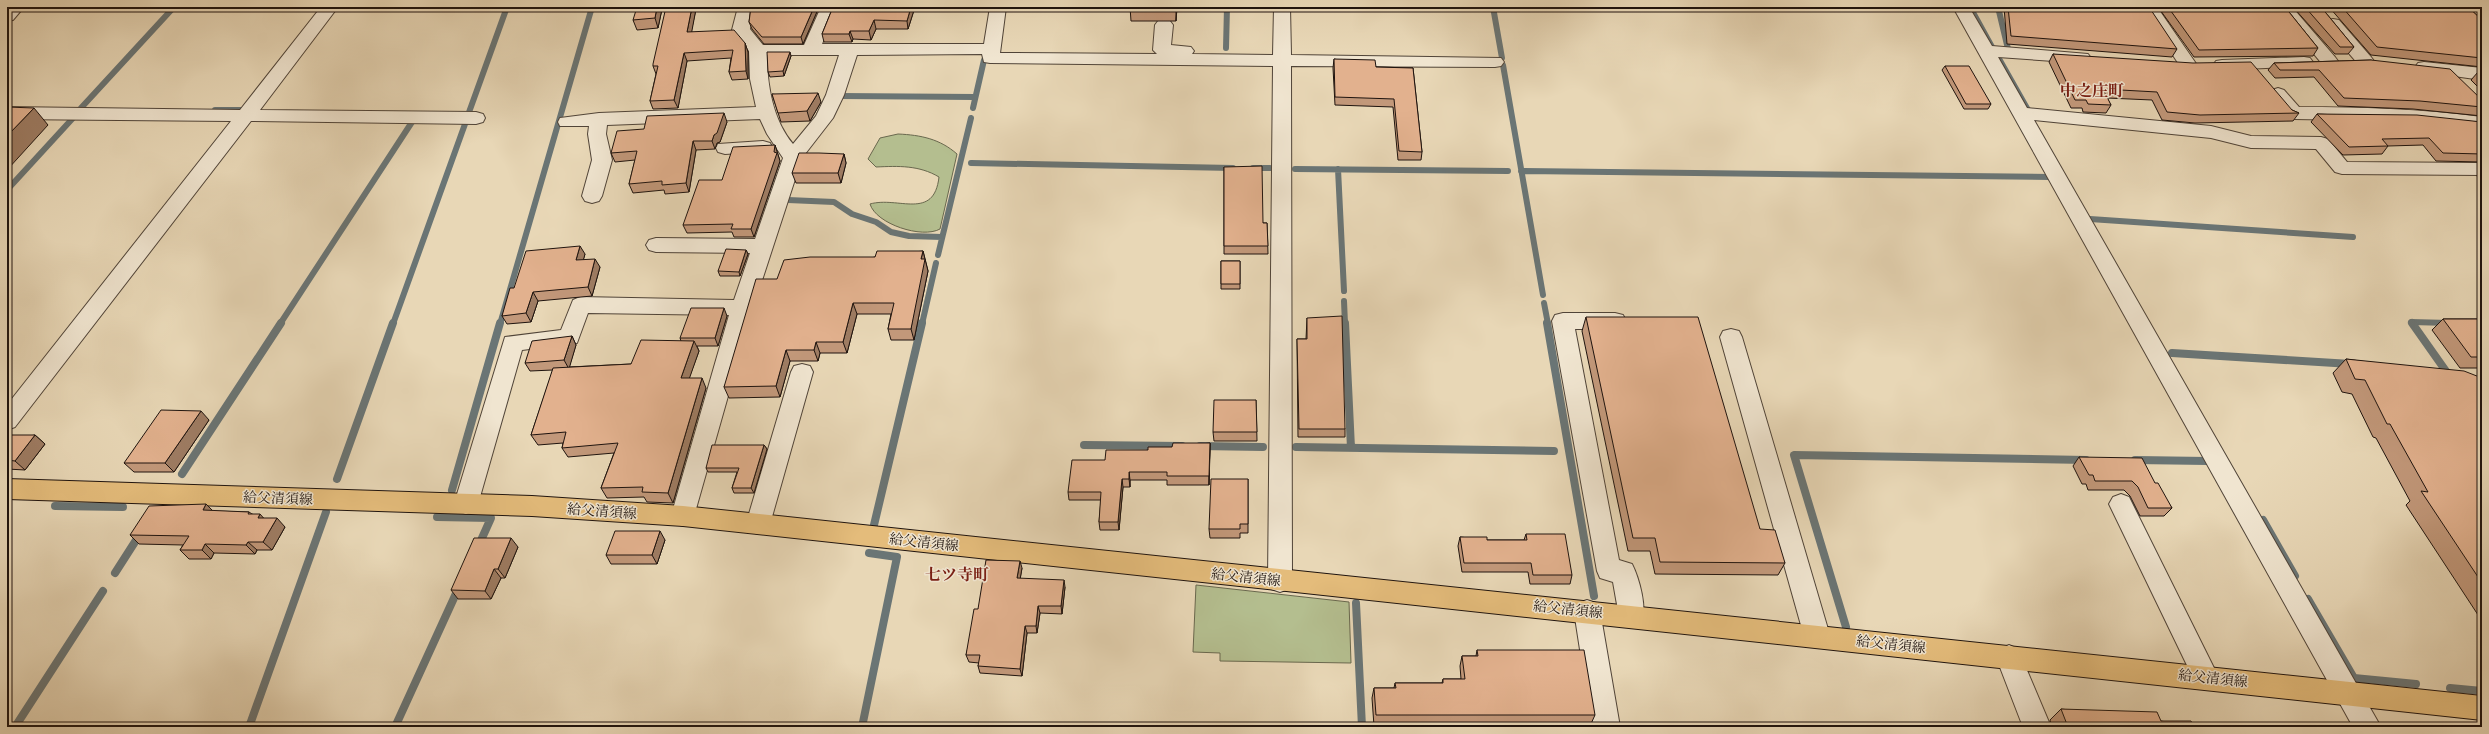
<svg xmlns="http://www.w3.org/2000/svg" width="2489" height="734" font-family="'IM FELL Double Pica','Noto Serif JP',serif">
  <style>
    .green { fill: #b4be8f; stroke: #69684e }
    .lines { fill: none; stroke-linecap: round; stroke-linejoin: round }
    .stream-far1 { stroke: #6a7575; stroke-width: 6 }
    .stream { stroke: #6a7575; stroke-width: 8 }
    .minor-casing { stroke: #504438; stroke-width: 2 }
    .major-casing { stroke: #1e130e; stroke-width: 2 }
    .minor { fill: #f0e5d0; fill-rule: evenodd }
    .major { fill: #e4bc7b; fill-rule: evenodd }
    .wall { fill: #c2987a; stroke: #1e130e }
    .shaded-wall { fill: #9e7c63; stroke: #1e130e }
    .building { fill: #e2b18e; stroke: #1e130e }
    .labels { text-anchor: middle; stroke-width: 3; stroke-linejoin: round; paint-order: stroke }
    .street-label { font-size: 14px; fill: #1e130e; stroke: #f0e5d0 }
    .quarter-label { font-size: 16px; font-weight: bold; fill: #7a1f14; stroke: #f0e5d0 }
  </style>
  <rect width="100%" height="100%" fill="#e8d7b6"/>
  <filter id="stains"><feTurbulence type="fractalNoise" baseFrequency=".005" numOctaves="4"/><feColorMatrix values="0 0 0 0 .2 0 0 0 0 .09 0 0 0 0 .02 0 0 0 .5 -.17"/></filter>
  <radialGradient id="worn" r=".72"><stop offset=".6" stop-color="#630" stop-opacity="0"/><stop offset="1" stop-color="#630" stop-opacity=".3"/></radialGradient>
  <path class="green" d="M898 134C921 135 940 139 957 154L940 229C922 239 876 224 870 204 898 196 934 221 939 177 919 165 898 166 876 167L868 159 880 138Z
    M1196 585 1349 602 1351 663 1220 661V653L1193 652Z"/>
  <g class="lines">
    <path class="stream-far1" d="M1493 7 1502 58
      M1970 7 1992 47
      M1998 7 2008 49
      M1226 48 1227 7
      M1998 57 2028 110
      M1503 65 1543 295
      M840 96 975 97
      M81 108 174 7
      M973 108 984 60
      M215 110H241
      M468 115 507 7
      M971 163 1233 168
      M1253 168H1270
      M1295 169 1508 171
      M1338 169 1344 291
      M1521 171 2050 177
      M7 190 73 118
      M788 200 834 202 852 214 876 222 891 232 909 236 942 237
      M2090 219 2353 237
      M938 255 971 118
      M1344 301 1345 324
      M1544 303 1548 324
      M280 324 412 122
      M393 324 465 124
      M500 324 592 7
      M922 324 936 263
      M2413 324 2411 322 2450 323"/>
    <path class="stream" d="M1345 323 1351 448
      M1547 323 1594 596
      M2412 323 2448 374H2446
      M2172 353 2351 364
      M1084 445 1182 446
      M1200 446 1263 447
      M1296 447 1554 451
      M2135 460 2208 461
      M182 474 281 323
      M337 479 393 323
      M452 490 500 323
      M55 506 123 507
      M437 517 491 518 478 547
      M2263 520 2295 576
      M874 525 922 323
      M115 573 140 534
      M2308 599 2354 678 2416 684
      M1356 603 1362 727
      M1846 627 1794 455 2086 460
      M2450 688 2482 691
      M15 727 103 591
      M249 727 326 512
      M395 727 459 587
      M862 727 897 557 869 553"/>
    <g class="minor-casing">
      <path id="minor" d="M7 7H24L13 20 7 21Z
        M321 7H338L260 110 476 112 483 114 485 118 483 122 476 124 251 121 15 427 7 430V405L231 121 7 119V107L240 110Z
        M738 7H754L750 29 763 45H804L821 7H837L822 44H984L990 7H1006L1000 53 1157 54 1153 50 1155 25 1158 21H1170L1173 25 1171 45 1191 47 1194 51 1192 54 1273 55 1274 7H1290L1291 55 1501 58 1504 62 1501 66 1495 67 1291 66 1292 581 1289 589 1280 592 1271 589 1268 581 1273 66 990 63 984 62 982 54 857 55 844 95 833 118 802 158 753 308 692 523 683 526 674 523 671 516 729 315 588 313 577 343 522 350 478 504 474 511 466 514 458 511 454 504 505 337 561 330 573 300 580 297 734 300 750 253 656 252 649 250 646 245 649 240 656 238 755 239 783 158 767 134 760 119 607 125 606 134 612 160 602 196 599 201 592 203 585 201 582 196 592 160 588 134 589 126H560L558 122 560 118 599 113 756 107 750 79 749 51 732 30ZM767 55H839L826 95 816 116 793 144C773 120 767 85 767 55Z
        M1953 7H1969L1992 46 2088 54 2091 58 2088 62 2082 63 1998 57 2027 108 2211 126 2251 136 2321 137 2328 139 2347 162 2482 163V175L2342 174 2335 172 2316 149 2251 148 2211 138 2034 120 2381 727H2353Z
        M2141 7H2157L2197 65 2194 69H2182Z
        M2275 7H2292L2335 57 2338 61 2335 65H2323Z
        M2333 19 2339 20 2371 57 2374 61 2371 65H2359L2327 28 2324 24 2327 20Z
        M2304 57 2310 58 2313 62 2310 66 2222 70 2216 69 2213 65 2216 61 2222 60Z
        M2424 62 2482 68V80L2418 71 2415 67 2418 63Z
        M2278 88 2284 90 2299 107C2360 107 2421 109 2482 117V129L2411 121 2294 119 2287 117 2269 94 2272 90Z
        M763 141 770 143 772 147 770 151 725 154 718 152 716 148 718 144Z
        M1563 313H1615L1623 315 1626 321 1623 327 1615 329H1575L1619 560 1632 564C1639 578 1648 609 1641 624L1632 627 1623 624 1619 616 1613 582 1600 578 1597 571 1552 321 1555 315Z
        M1731 329 1739 331 1742 337 1830 636 1826 644 1817 647 1808 644 1804 636 1720 337 1723 331Z
        M802 364 810 366 813 372 770 524 767 531 758 534 749 531 746 524 791 372 794 366Z
        M2121 494 2129 497 2215 670 2219 678 2215 686 2206 690 2197 686 2109 504 2113 497Z
        M1587 600 1596 603 1600 611 1620 727H1592L1574 611 1578 603Z
        M2009 645 2018 649 2051 727H2023L1996 657 2000 649Z"/>
    </g>
    <g class="major-casing">
      <path id="major" d="M7 479 532 496 683 506 2482 696V720L683 526 532 516 7 499Z"/>
    </g>
    <use href="#minor" class="minor"/>
    <use href="#major" class="major"/>
  </g>
  <path class="wall" d="M751 7H819L803 44H764L752 29 749 22Z
    M833 7H915L908 29H876L871 40 853 39 852 42H824L822 34Z
    M1130 7H1177L1176 21H1131Z
    M2004 7H2068L2177 49 2172 57 2007 44Z
    M2158 7H2285L2318 48 2313 56 2194 57Z
    M2293 7H2321L2354 47 2348 54H2335Z
    M2329 7H2468L2482 20V67L2371 55Z
    M2477 7H2482V12Z
    M662 9 658 28 637 30 633 20Z
    M696 9 691 32 745 43 748 52V79L732 80 729 72 731 58 687 61 678 108 653 109 650 101 656 74 653 66Z
    M2053 54 2292 110 2299 113 2293 121 2195 123 2162 120 2152 100 2107 98 2111 105 2106 113 2083 112 2082 108H2071L2049 62Z
    M791 56 784 76 770 77 768 72Z
    M1334 59 1376 67 1413 68 1422 152 1421 160H1398L1393 107 1335 105 1333 68Z
    M2371 60 2482 100V116L2413 109 2338 106 2314 77 2275 78 2268 70 2274 63Z
    M1945 66 1991 104 1988 109H1964L1942 70Z
    M2478 72 2482 73V91L2471 80Z
    M772 94 821 102 810 121 781 122Z
    M2317 114 2482 122V162L2436 161 2423 145 2388 146 2382 154 2343 155 2311 122Z
    M727 122 720 142 717 143 715 149 696 150 689 192 665 194 664 190 633 193 629 184 635 160 615 162 611 153Z
    M775 145 780 161 754 237H734L732 232 687 233 683 225 722 180Z
    M844 154 846 163 841 183H796L792 173Z
    M1224 167 1263 223H1267L1268 254H1224Z
    M2482 170V183L2477 176Z
    M746 250 748 254 740 276H720L718 271Z
    M923 251 928 271 914 340H891L888 329 891 314H857L847 353H820L818 361H790L780 397 729 398 724 387 777 279 875 257Z
    M585 254 583 260 600 267 592 296 538 301 531 322 507 324 502 316 514 288Z
    M1221 261H1240V289H1221Z
    M727 316 718 346H697L699 351 689 378 706 388 673 503 647 502 644 497 607 498 601 488 614 453 568 457 562 448 563 443 538 445 531 435 553 370 530 371 525 363 572 336 576 345 569 367 631 364 681 341 680 338Z
    M1586 317 1760 529 1785 563 1778 575 1655 574 1650 551H1628L1582 331Z
    M1307 318 1345 429V437H1298L1297 339H1306Z
    M2443 319H2482V368H2460L2432 330Z
    M2346 359 2482 378V621L2406 505 2410 501 2376 438 2373 437 2352 394 2342 392 2333 373Z
    M1256 400 1257 441H1214L1213 432Z
    M209 420 174 472H134L124 463Z
    M35 435 45 444 25 470 7 469V440Z
    M1210 443 1209 485H1167V480H1130V487H1123L1119 530H1100L1099 522 1101 500H1069L1068 492 1105 460 1148 450Z
    M764 445 767 449 754 493H734L732 488 737 472H708L706 468Z
    M2079 457 2155 483 2172 508 2164 516H2140L2130 496 2124 490H2088L2086 484H2082L2073 466Z
    M1248 479V533H1240V538H1210L1209 529Z
    M213 511 249 512 252 514 263 518 285 527 272 550H257L255 554 214 553 211 559H189L180 550 183 545 139 544 130 535Z
    M1526 534 1572 575 1570 584H1530L1528 572H1462L1458 546 1460 537 1487 540H1524Z
    M665 540 657 564H611L606 555Z
    M518 547 505 578H501L491 599H458L451 590Z
    M1022 568 1020 579 1065 587 1062 614 1040 613 1037 633H1027L1022 676 980 673 978 666 979 663 969 662 966 655 978 609Z
    M1477 650 1595 715 1590 726H1374L1372 698 1374 688H1394L1395 683H1442L1443 679H1461L1460 666 1462 656H1476Z
    M2061 709 2161 721 2194 727H2052L2050 720Z"/>
  <path class="shaded-wall" d="M657 7H661L662 9 658 28 655 18Z
    M692 7H696V9L690 41 687 32Z
    M814 7H819L803 44 801 37Z
    M911 7H915L908 29 907 21Z
    M1176 7H1177L1176 21Z
    M874 20 876 29 871 40 869 31Z
    M850 31 853 39 852 42 849 34Z
    M745 43 748 52V79L746 71Z
    M790 52 791 56 784 76 783 71Z
    M684 53 687 61 678 108 674 100Z
    M818 93 821 102 810 121 807 111Z
    M34 108 48 125 7 170V136Z
    M724 113 727 122 720 142 717 143 715 149 712 141 714 135Z
    M693 141 696 150 689 192 686 183Z
    M775 145 780 161 754 237 751 229Z
    M844 154 846 163 841 183 838 173Z
    M580 246 585 254 581 269 576 260Z
    M746 250 748 254 740 276 739 272Z
    M923 251 928 271 914 340 911 329 921 259Z
    M595 259 600 267 592 296 588 287Z
    M533 292 538 301 531 322 526 313Z
    M853 303 857 314 847 353 843 342Z
    M724 308 727 316 718 346 715 338Z
    M572 336 576 345 569 369 564 360Z
    M694 341 699 351 686 388 681 378Z
    M816 342 820 353 818 361 814 350Z
    M786 350 790 361 780 397 776 386Z
    M702 378 706 388 673 503 668 493Z
    M201 411 209 420 174 472 165 463Z
    M35 435 45 444 25 470 15 461Z
    M1210 443V451L1209 485V476Z
    M764 445 767 449 754 493 751 488Z
    M1129 472 1130 480V487L1129 479Z
    M1122 479 1123 487 1119 530 1118 522Z
    M206 504 215 513 203 510Z
    M260 514 268 523 258 518Z
    M277 518 285 527 272 550 263 542Z
    M660 531 665 540 657 564 652 555Z
    M511 538 518 547 505 578 498 569Z
    M248 542 257 550 255 554 246 545Z
    M205 544 214 553 211 559 202 550Z
    M1020 561 1022 568 1019 586 1017 578Z
    M494 569 501 578 491 599 485 591Z
    M1064 580 1065 587 1062 614 1061 606Z
    M1038 606 1040 613 1037 633 1036 626Z
    M1025 626 1027 633 1022 676 1020 669Z"/>
  <path class="building" d="M637 7H657L655 18 633 20Z
    M666 7H692L687 32 734 30 745 43 746 71 729 72 733 50 684 53 674 100 650 101 658 66H653V64Z
    M751 7H814L801 37H762L749 22Z
    M833 7H911L907 21 874 20 869 31H850L849 34H822Z
    M2008 7H2068L2073 8 2077 7H2149L2177 49 2011 36Z
    M2168 7H2285L2318 48 2199 50Z
    M2305 7H2321L2354 47H2340Z
    M2342 7H2468L2482 20V58L2377 47Z
    M767 52H790L783 71 768 72Z
    M2053 54 2193 63 2251 62 2292 110 2299 113 2200 115 2167 112 2157 92 2103 89 2111 105 2088 104 2086 100H2075Z
    M1334 59 1375 60 1376 67 1413 68 1422 152 1399 151 1394 99 1335 97Z
    M2371 60 2450 69 2482 100V107L2420 101 2344 98 2319 70H2280L2274 63Z
    M1945 66H1969L1991 104H1966Z
    M2478 72 2482 73V76Z
    M818 93 807 111 778 113 772 94Z
    M7 107 34 108 7 136Z
    M724 113 717 133 714 135 712 141H693L686 183 662 185V181L629 184 637 151 611 153 617 131 644 129 647 116Z
    M2317 114 2417 115 2482 122V154L2443 153 2429 138 2382 139 2388 146 2349 147Z
    M775 145 774 152 777 153 751 229H731L733 224 683 225 699 180H722L733 147Z
    M799 153H819L844 154 838 173H792Z
    M1262 166 1263 223H1267L1268 246H1224V167Z
    M580 246 576 260 595 259 588 287 533 292 526 313 502 316 510 288H514L526 251Z
    M726 249 746 250 739 272 718 271Z
    M877 251H923L921 259H925L911 329H888L894 303H853L843 342H816L814 350H786L776 386 724 387 756 279H777L784 260 810 257H875Z
    M1221 261H1240V284H1221Z
    M691 308H724L715 338H680Z
    M1342 316 1345 429H1299L1297 339H1307V318Z
    M1586 317H1698L1760 529 1775 530 1785 563 1660 562 1655 538H1633Z
    M2443 319H2482V357H2471Z
    M572 336 564 360 525 363 532 341Z
    M641 340 694 341 681 378H702L668 493 642 492 643 487 601 488 618 443 562 448 566 432 531 435 553 368 631 364Z
    M2346 359 2464 371 2482 378V583L2421 491 2428 492 2390 424H2387L2365 380 2355 379Z
    M1214 400H1256L1257 432H1213Z
    M161 410 201 411 165 463H124Z
    M11 435H35L15 461 7 460V440Z
    M1173 443H1210L1209 476H1167V472H1129V479H1122L1118 522H1099L1101 492H1068L1072 460H1105L1106 450H1148V447H1172Z
    M712 445H764L751 488H732L739 468H706Z
    M2079 457 2142 458 2155 483H2158L2172 508H2148L2138 487 2132 481H2095L2093 475H2089Z
    M1211 479H1248V524H1240V529H1209Z
    M206 504 203 510 249 512 248 514H260L258 518H277L263 542H248L246 545 205 544 202 550H180L189 536 130 535 149 506Z
    M615 531H660L652 555H606Z
    M1526 534H1565L1572 575H1533L1531 563H1464L1460 537H1487V540H1527Z
    M474 538H511L498 569H494L485 591 451 590Z
    M986 560 1020 561 1017 578 1064 580 1061 606H1038L1036 626H1025L1020 669 978 666 980 655H966L974 609H978Z
    M1477 650H1584L1595 715H1376L1374 688H1396L1395 683H1443V679H1465L1462 656H1478Z
    M2061 709 2157 712 2161 721H2191L2194 727H2068Z"/>
  <g class="labels">
    <g class="street-label">
      <text transform="translate(278 498) rotate(2)" y="5">給父清須線</text>
      <text transform="translate(602 511) rotate(4)" y="5">給父清須線</text>
      <text transform="translate(924 542) rotate(6)" y="5">給父清須線</text>
      <text transform="translate(1246 577) rotate(6)" y="5">給父清須線</text>
      <text transform="translate(1568 609) rotate(6)" y="5">給父清須線</text>
      <text transform="translate(1891 644) rotate(6)" y="5">給父清須線</text>
      <text transform="translate(2213 678) rotate(6)" y="5">給父清須線</text>
    </g>
    <g class="quarter-label">
      <text x="2092" y="96">中之庄町</text>
      <text x="957" y="580">七ツ寺町</text>
    </g>
  </g>
  <rect width="2489" height="734" fill="none" stroke="#e8d7b6" stroke-width="24"/>
  <rect x="8" y="8" width="2473" height="718" fill="none" stroke="#1e130e" stroke-width="2"/>
  <rect x="12" y="12" width="2465" height="710" fill="none" stroke="#1e130e"/>
  <rect width="100%" height="100%" filter="url(#stains)"/>
  <rect width="100%" height="100%" fill="url(#worn)"/>
</svg>
